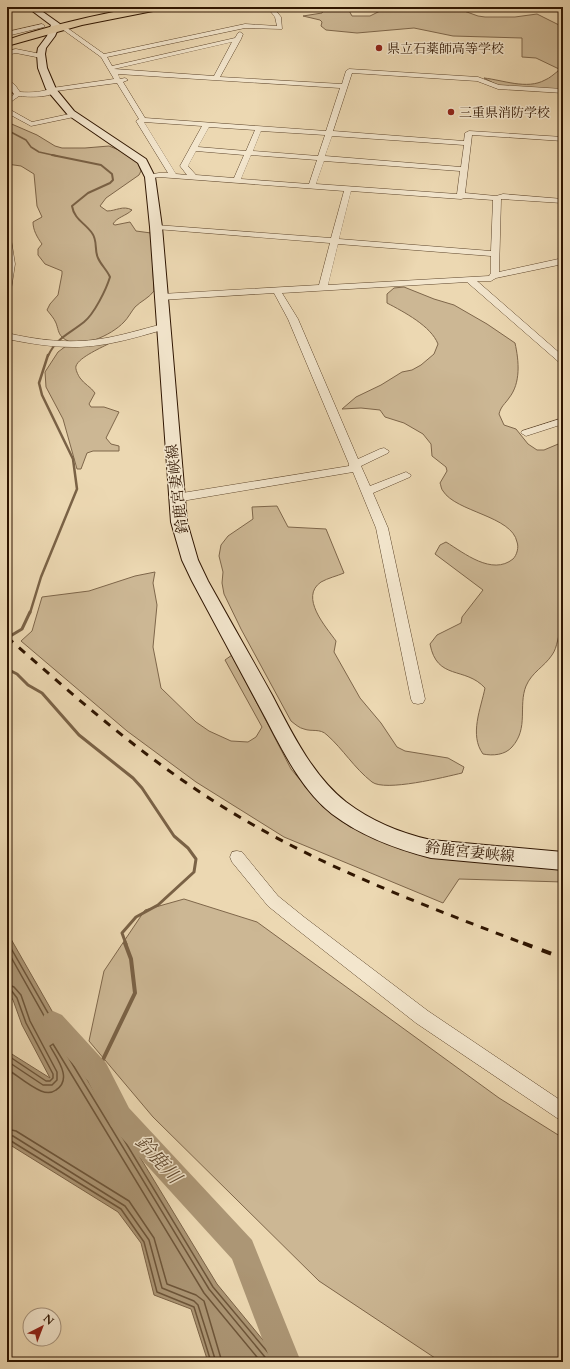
<svg xmlns="http://www.w3.org/2000/svg" width="570" height="1369" font-family="Cardo,'Noto Serif JP',serif">
  <style>
    .green { fill: #ccb794; stroke: #7e664a }
    .water { fill: #ac9675; stroke: #7a6246 }
    .lines { fill: none; stroke-linecap: round; stroke-linejoin: round }
    .shore-far1 { stroke: #6e563a; stroke-width: 1 }
    .shore { stroke: #6e563a; stroke-width: 1.5 }
    .stream-far4 { stroke: #7a6246; stroke-width: 1.5 }
    .stream-far3 { stroke: #7a6246; stroke-width: 2 }
    .stream-far2 { stroke: #7a6246; stroke-width: 2.5 }
    .stream-far1 { stroke: #7a6246; stroke-width: 3 }
    .stream { stroke: #7a6246; stroke-width: 4 }
    .river { fill: #ac9675; fill-rule: evenodd }
    .street-casing { stroke: #5e462c; stroke-width: 1 }
    .secondary-casing { stroke: #2f1500; stroke-width: 2 }
    .highway-casing { stroke: #2f1500; stroke-width: 2 }
    .street { fill: #f3e6cd; fill-rule: evenodd }
    .secondary { fill: #f3e6cd; fill-rule: evenodd }
    .highway { fill: #ecd8b2; fill-rule: evenodd }
    .rail-far1 { stroke: #2f1500; stroke-width: 3; stroke-dasharray: 8 8; stroke-linecap: butt }
    .rail { stroke: #2f1500; stroke-width: 4; stroke-dasharray: 10 10; stroke-linecap: butt }
    .poi-dot { fill: #8f2418; stroke: #f3e6cd; stroke-width: 1.5 }
    .labels { text-anchor: middle; stroke-width: 3; stroke-linejoin: round; paint-order: stroke }
    .far-poi-label { font-size: 13px; fill: #2f1500; stroke: #f3e6cd; text-anchor: start }
    .street-label { font-size: 15px; fill: #2f1500; stroke: #f3e6cd }
    .near-water-label { font-size: 19px; font-style: italic; fill: #61492f; stroke: #f3e6cd }
  </style>
  <rect width="100%" height="100%" fill="#ecd8b2"/>
  <filter id="stains"><feTurbulence type="fractalNoise" baseFrequency=".005" numOctaves="4"/><feColorMatrix values="0 0 0 0 .2 0 0 0 0 .09 0 0 0 0 .02 0 0 0 .5 -.17"/></filter>
  <radialGradient id="worn" r=".72"><stop offset=".6" stop-color="#630" stop-opacity="0"/><stop offset="1" stop-color="#630" stop-opacity=".3"/></radialGradient>
  <path class="green" d="M325 7H347L352 16H370L382 10 394 7H453L478 16 485 17H515L537 14 563 27V91L499 86 484 78C503 80 527 90 545 80 550 78 554 74 558 71L559 69 536 58 522 57V38L453 36 414 28 357 33 326 30 321 26 322 22 320 20 303 16 322 13Z
    M7 122 37 135 55 146 62 148H85L109 146 119 150 134 159 138 163 141 171 139 175 106 198 100 206 107 211C116 211 123 205 132 210 126 216 117 217 113 224L115 225 130 222 136 231 151 233 154 291C149 298 141 301 135 307 131 312 128 318 124 322 112 335 77 352 62 337 58 333 58 328 56 323 54 318 50 314 47 310L50 304 58 295 62 274V271L45 264 38 255V249L42 244C37 237 33 230 33 222L42 217 37 206 34 174 21 166 7 164Z
    M404 287 434 299 454 305 487 324 515 343C519 361 521 383 509 398 505 404 501 406 499 414L504 425 516 429 528 444 537 450H544L563 442V627C557 635 558 647 552 655 544 667 532 672 526 686 518 706 529 728 512 747 505 755 493 756 483 754 469 735 481 708 485 688 465 666 437 681 430 644L437 635 461 623 462 617 483 590 435 554 440 545 446 542C464 553 492 576 513 559 517 555 519 547 517 542 512 516 456 512 443 491 441 489 441 485 440 483L447 471 446 467 432 456 431 444 423 434 404 423 385 417 380 410 361 408 342 409 356 397 381 385 402 372 412 370 421 365 434 354 438 344C431 326 404 312 387 303V294L394 288Z
    M110 343C103 347 79 357 76 366 75 369 78 375 80 378 84 384 91 387 95 393L89 404 91 407H104L119 412 106 438 111 444 119 446V451H93L87 453 81 469H77L63 419 46 387 45 372 58 352 66 346Z
    M277 506 288 527 326 529 344 573C337 576 328 578 321 582 299 597 326 627 336 641L334 652 360 698 381 723 397 747 405 751 448 758 464 767 462 773C445 777 385 792 372 782 354 768 343 749 327 735 320 728 312 732 304 729 299 728 295 724 291 721L241 629 224 594 222 583 223 572 219 556 221 545 228 536 253 519 252 507Z
    M155 572 153 583 157 605 153 647 161 688 196 722 209 731 231 741 248 742 256 737 262 727 225 660 232 655 291 769 321 805 350 827 385 839 563 868V882L459 879 443 903 284 837 196 782 127 731 21 641 32 631 42 597 89 591 135 576Z
    M184 899 257 922 499 1098 563 1138V1362H441L319 1281 153 1117 89 1041 104 971 145 910Z"/>
  <path class="water" d="M7 932 64 1032 217 1284 281 1362H208L191 1309 154 1295 141 1243 118 1212 7 1143V1051L50 1078 22 1025 13 1000 7 991Z"/>
  <g class="lines">
    <path class="shore-far1" d="M7 940 9 944"/>
    <path class="shore" d="M8 943 60 1034 213 1287 276 1362
      M7 950 56 1037 209 1289 269 1362
      M7 984 14 987 21 995 30 1021 57 1072V1080L52 1085H43L7 1061
      M7 989 11 990 17 998 26 1023 53 1074V1078L50 1081H46L7 1055
      M7 1069C18 1076 29 1086 41 1091 46 1093 52 1093 56 1090 73 1079 57 1059 50 1046L53 1044 204 1293 261 1362
      M7 1129 16 1131 129 1201 154 1238 167 1284 196 1295 204 1301 222 1362
      M7 1135 13 1136 125 1206 149 1240 162 1288 194 1301 198 1305 216 1362
      M7 1140 11 1141 121 1209 144 1242 157 1292 194 1307 211 1362"/>
    <path class="stream-far4" d="M7 86 13 93 7 97
      M7 130 26 140 31 147 39 152 57 156"/>
    <path class="stream-far3" d="M48 356C56 338 69 334 84 322 94 314 106 290 110 277 107 270 101 265 98 258 94 250 98 241 92 233 85 223 74 219 72 206L88 193 110 183 113 180 112 174 101 165 52 155"/>
    <path class="stream-far2" d="M30 613 41 577 77 489 73 459 42 395 39 383 48 355"/>
    <path class="stream-far1" d="M7 638 22 629 30 612
      M7 669 17 674 28 685 42 693 79 735 133 778 142 788 174 836 188 848 196 859 194 872 158 905 136 917 122 933 126 944"/>
    <path class="stream" d="M97 1072 135 993 131 959 125 943"/>
    <path class="river" d="M53 1011 62 1015 106 1063 129 1108 252 1240 301 1362H271L232 1259 111 1126 88 1081 44 1031 41 1023 44 1015Z"/>
    <g class="street-casing">
      <path id="street" d="M14 7H23L7 13V9Z
        M267 7H273L281 17 282 29 245 28 107 57 112 66 235 38 238 33 240 32 243 34 241 39 220 77 342 84 346 71 349 69 478 77 499 85 563 89V93L498 89 477 81 352 73 333 131 464 141 465 133 469 131 563 137V141L472 135 465 193 496 196 503 194 563 199 562 203 501 199 499 272 563 258V264L496 278 491 281H477L563 356V364L560 363 467 282 282 293 298 319 358 459 380 449 384 448 389 451 388 453 361 466 370 486 406 472 411 475 410 477 373 493 388 528 425 699 423 703 418 704 413 703 411 699 376 528 353 472 176 502 172 501 170 498 172 495 176 494 349 466V464L288 319 274 293 161 300 157 297 161 294 319 285 330 243 156 229 152 227 156 225 331 238 344 191 159 177 147 179V175L159 173H168L136 121 139 119 117 83 56 91C52 98 27 97 19 96L12 101 9 99 14 94 7 85V79L15 85 20 92C32 93 43 92 52 88L114 79 101 57 62 29V27H66L104 54 245 24 277 26 275 17ZM232 42 214 76 114 69ZM118 74 340 88 326 131 145 118 123 82 128 80 125 78 120 79ZM144 122 202 126 180 166 187 175 176 174ZM209 127 255 130 246 151 198 147ZM261 131 325 135 318 156 253 151ZM332 136 464 145 461 167 325 156ZM196 151 244 155 234 178 196 175 188 166ZM251 155 317 160 309 184 241 179ZM324 161 460 171 457 194 316 184ZM351 191 461 199 465 198 493 200 491 251 339 239ZM338 244 491 256V273L489 276 328 285Z
        M42 24 45 26 44 27 7 36V32Z
        M16 49 41 54 44 56 41 58 16 53 7 55V51Z
        M7 108 32 122 74 113 77 115 74 117 31 126 7 113Z
        M7 237 11 239 15 264 11 290 7 293Z
        M163 324 168 327 166 329C144 335 122 342 100 345 69 350 37 345 7 339V333C37 340 69 344 100 339 121 336 142 329 163 324Z
        M563 418V424L526 436 521 433 522 431Z
        M237 851 242 852 278 896 304 917 428 1011 563 1102V1121L557 1118 416 1023 294 927 268 906 232 862 230 857 232 852Z"/>
    </g>
    <g class="secondary-casing">
      <path id="secondary" d="M27 7H36L60 24 55 36 46 48 45 54 47 68 56 89 74 111 146 159 155 177 162 227 187 522 198 560 208 581C229 619 251 657 272 695 292 733 312 775 346 802 371 821 400 833 431 840L563 852V870L431 858C396 849 361 836 332 814 297 786 279 742 258 704 236 663 214 622 192 581L182 560 171 522 150 227 145 177 138 163 68 115 46 89 38 68 37 54 38 48 47 36 51 25Z"/>
    </g>
    <g class="highway-casing">
      <path id="highway" d="M140 7H163L158 10 82 25 7 46V40C51 25 95 15 140 7Z"/>
    </g>
    <use href="#street" class="street"/>
    <use href="#secondary" class="secondary"/>
    <use href="#highway" class="highway"/>
    <path class="rail-far1" d="M7 637C75 697 143 757 220 805 315 865 421 904 525 944"/>
    <path class="rail" d="M523 943 563 958"/>
  </g>
  <g class="poi-dot">
    <circle cx="379" cy="48" r="4"/>
    <circle cx="451" cy="112" r="4"/>
  </g>
  <g class="labels">
    <g class="far-poi-label">
      <text x="387" y="53">県立石薬師高等学校</text>
      <text x="459" y="117">三重県消防学校</text>
    </g>
    <g class="street-label">
      <text transform="translate(177 489) rotate(-97)" y="5">鈴鹿宮妻峡線</text>
      <text transform="translate(470 852) rotate(6)" y="5">鈴鹿宮妻峡線</text>
    </g>
    <g class="near-water-label">
      <text transform="translate(159 1159) rotate(48)" y="7">鈴鹿川</text>
    </g>
  </g>
  <rect width="570" height="1369" fill="none" stroke="#ecd8b2" stroke-width="24"/>
  <rect x="8" y="8" width="554" height="1353" fill="none" stroke="#2f1500" stroke-width="2"/>
  <rect x="12" y="12" width="546" height="1345" fill="none" stroke="#2f1500"/>
  <g transform="translate(42 1327) rotate(42)"><circle r="19" fill="#f3e6cd" stroke="#a5927b"/>
  <path d="M0-3L7 15L0 10L-7 15Z" fill="#8f2418"/>
  <text y="-6" font-size="11" font-weight="bold" text-anchor="middle" fill="#2f1500">N</text>
  </g>
  <rect width="100%" height="100%" filter="url(#stains)"/>
  <rect width="100%" height="100%" fill="url(#worn)"/>
</svg>
